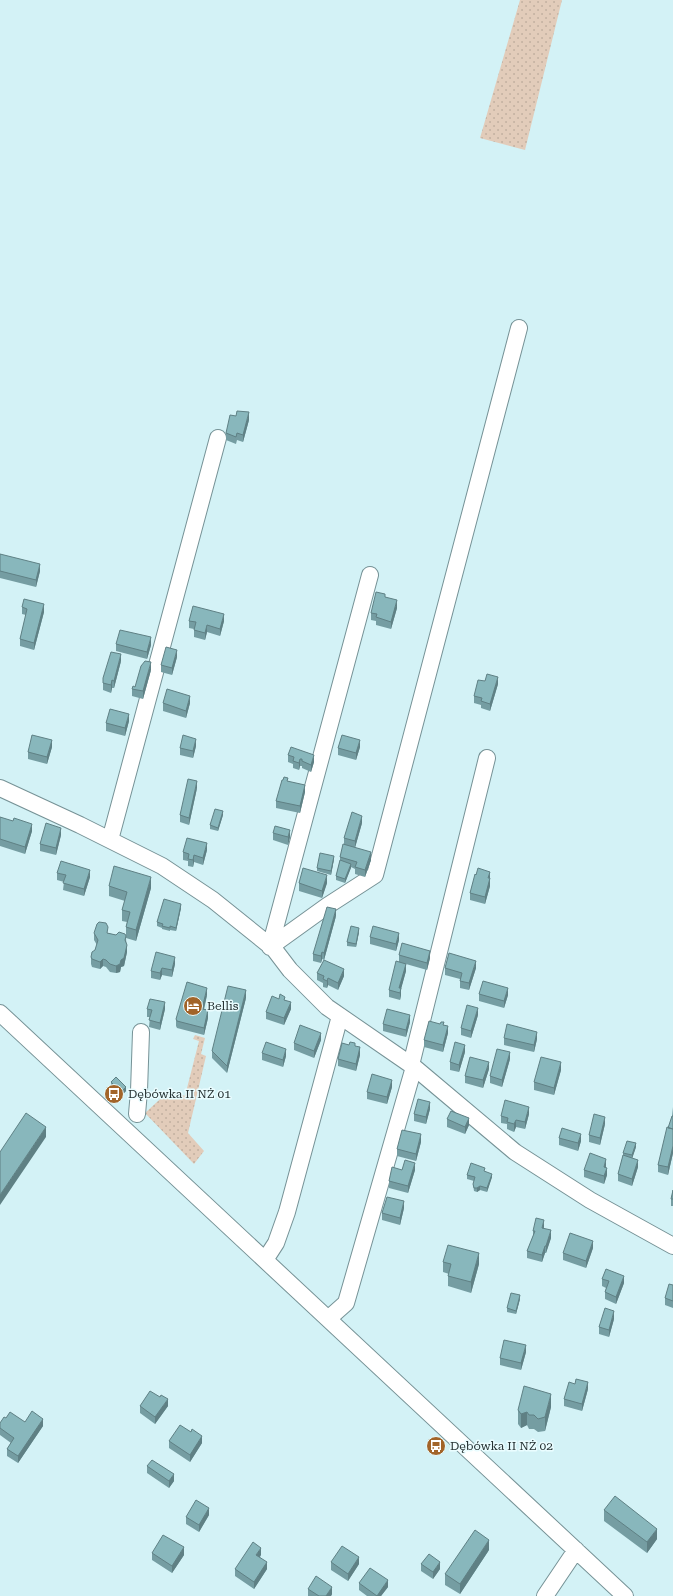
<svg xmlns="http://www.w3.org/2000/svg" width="673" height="1596" font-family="'Roboto Serif',serif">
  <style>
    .grass { fill: url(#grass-dots) }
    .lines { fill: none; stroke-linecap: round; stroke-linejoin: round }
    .minor-casing { stroke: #769296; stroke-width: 18 }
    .minor { stroke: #fff; stroke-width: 16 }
    .wall { fill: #759da2 }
    .shaded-wall { fill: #5f8084 }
    .building { fill: #88b7bc; stroke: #5f8084 }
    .labels { text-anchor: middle; stroke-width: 3; stroke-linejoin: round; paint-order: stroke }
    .poi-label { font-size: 12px; fill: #263233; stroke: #eafdff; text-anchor: start }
  </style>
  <defs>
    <pattern id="grass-dots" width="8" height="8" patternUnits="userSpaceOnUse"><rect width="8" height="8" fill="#e2ccba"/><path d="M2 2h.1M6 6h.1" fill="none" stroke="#c2b0a0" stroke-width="1.8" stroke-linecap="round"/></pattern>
  </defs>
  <rect width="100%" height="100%" fill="#d3f2f6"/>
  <path class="grass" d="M520 0H562L525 150 480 138Z
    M195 1035 205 1038 201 1054 206 1056 188 1133 204 1151 194 1164 145 1113 170 1090 185 1096 199 1041 193 1039Z"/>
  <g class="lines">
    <g class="minor-casing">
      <path id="minor" d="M0 788 80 825 162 866 213 900 274 949 290 970 327 1007 414 1067 515 1152 590 1200 673 1246
        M110 840 218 438
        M270 947 327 906 375 875 519 328
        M270 947 370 575
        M0 1013 625 1596
        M411 1065 487 758
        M137 1114 139 1091 141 1032
        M265 1260 276 1243 287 1212 340 1016
        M328 1319 346 1303 414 1067
        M545 1596 576 1550"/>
    </g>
    <use href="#minor" class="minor"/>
  </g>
  <path class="wall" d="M249 420 243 442 237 440 236 444 226 440V433Z
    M0 554 40 571 36 587 0 578Z
    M385 597 397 608 391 629 376 625V621L371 620V613Z
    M22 607 44 612 34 650 20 646V639L26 615 22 614Z
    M189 621H224L220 636 207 632 205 640 194 637V629L189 628Z
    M116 644 151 645 147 659 116 651Z
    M177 657 172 675 161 672V665Z
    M121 661 114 688H112L111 693 103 690V683Z
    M151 670 143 699 132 696V689L135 687Z
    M498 684 490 711 481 708V705L474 703V696Z
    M163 703H190L186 718 163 711Z
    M129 721 125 736 106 731V723Z
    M196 746 193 758 180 755V748Z
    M52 747 47 764 28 759V752Z
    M360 747 356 760 338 755V748Z
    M288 755 314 762 311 772 302 768V766H300L299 770 293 768V764L288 762Z
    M288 781 305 792 300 813 276 808V801Z
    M197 788 189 825 180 822V815Z
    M223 815 218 831 210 829V825Z
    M0 817 32 831 25 854 0 846Z
    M362 823 355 847 371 860 365 877 355 874V869L351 867 345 883 336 880V876L340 861V857L344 844V838Z
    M273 833 290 837 288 845 273 840Z
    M61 835 56 855 40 851V844Z
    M207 850 203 865 194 862 193 867 188 866V861L183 860V852Z
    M334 859 331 875 317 871V868Z
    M490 872V886L485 904 470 900V893L476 875Z
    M57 873 90 877 84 896 63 890 64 882 57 880Z
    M299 883H327L322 898 299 891Z
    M109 886 151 888 136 941 126 938 127 952 124 966 121 967 120 972 116 973 110 972 106 967 103 966 100 969 92 967 91 964V957L95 950 97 945 94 940V933H108L116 935 126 936V927L127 922 122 921V910L125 901 109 896Z
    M181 908 176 931 170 930V931L162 929V928L157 926V922Z
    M336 916 324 960 322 959 321 963 313 961V954Z
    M359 932 356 947 347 946V942Z
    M370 937 399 940 396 951 370 944Z
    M399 955 430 958 427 970 406 964V971L401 988V995L400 1000 389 997V990L399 962Z
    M175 964 172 977 162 975 160 980 151 978V971Z
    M445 968H476L469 990 460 988V979L445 975Z
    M317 973 344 976 338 990 328 985 327 988 323 987V983L317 980Z
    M479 994 508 995 504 1008 479 1001Z
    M207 995 204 1010 208 1018 204 1035 177 1028 176 1026V1019Z
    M246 998 227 1073 212 1058V1051Z
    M279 999 285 1000 291 1009 284 1025 266 1019V1012Z
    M147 1009H165L160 1030 149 1027 150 1017H147Z
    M478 1015 471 1038 461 1035V1028Z
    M410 1022 406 1037 383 1031V1024Z
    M444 1025 448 1033 443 1052 424 1047V1040Z
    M504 1038 537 1039 534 1052 504 1045Z
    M321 1040 314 1058 294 1050V1043Z
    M355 1046 360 1055 356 1071 338 1066V1059Z
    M465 1052 459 1072 450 1070V1062Z
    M262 1053 286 1056 283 1067 262 1060Z
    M510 1059 502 1087 490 1083V1076Z
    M489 1069 483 1088 465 1083V1076Z
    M561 1070 554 1095 534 1090V1082Z
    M111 1082 126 1091 121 1096 111 1085Z
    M392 1087 387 1104 367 1099V1092Z
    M673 1107V1153L668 1175 658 1172V1165L672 1116Z
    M430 1109 426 1124 414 1121V1114Z
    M529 1114 525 1129 516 1127 514 1132 507 1129V1124L501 1123V1116Z
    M447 1119 469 1125 465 1134 447 1127Z
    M605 1124 600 1145 589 1142V1135Z
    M559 1138 581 1141 578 1151 559 1145Z
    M421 1142 416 1161 397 1156V1149Z
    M636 1147 632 1158 638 1167 632 1186 618 1181V1174L623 1155V1153Z
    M606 1166V1167L607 1175 604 1184 584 1177V1170Z
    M402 1170H415L408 1193 389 1188V1181Z
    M485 1172 492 1177 487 1192 480 1190 477 1192 474 1191 473 1184 474 1181 467 1179V1175Z
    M673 1190V1206H671V1199Z
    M404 1208 400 1225 382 1220V1213Z
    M544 1227V1229L551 1238 546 1253H545L542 1262 527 1258V1251L533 1236V1231Z
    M593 1248 586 1268 563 1260V1253Z
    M443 1262 479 1264 471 1293 448 1286V1276L449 1274 443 1272Z
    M602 1279 624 1283 616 1304 605 1299V1292L606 1288 602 1286Z
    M673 1285V1308L665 1305V1298Z
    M520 1299 516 1314 507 1312V1308Z
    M614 1319 609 1337 599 1334V1327Z
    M526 1352 521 1370 500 1365V1358Z
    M588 1389 582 1411 564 1406V1399Z
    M140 1406H168L155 1424 140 1413Z
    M551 1407 545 1431 538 1432 534 1429H529L527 1425 521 1428 518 1424V1410Z
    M6 1418 25 1422 43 1426 18 1463 7 1456V1449L11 1443 0 1435V1423Z
    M169 1441 202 1443 190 1462 169 1448Z
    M147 1466 174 1481 169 1488 147 1473Z
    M604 1510 657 1539 647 1553 604 1521Z
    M209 1515 199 1532 186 1524V1517Z
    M489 1550 460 1594 445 1585V1574Z
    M152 1553 184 1555 172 1573 152 1560Z
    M261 1555 260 1557 267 1569 254 1589 235 1576V1569Z
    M331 1562 359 1564 348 1581 331 1570Z
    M421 1564 440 1569 433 1579 421 1571Z
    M359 1583 388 1587 381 1596H367L359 1590Z
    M308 1589 332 1594 331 1596H308Z"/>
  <path class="shaded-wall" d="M249 412V420L243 442V435Z
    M40 564V571L36 587V580Z
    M397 600V608L391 629V622Z
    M44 604V612L34 650V643Z
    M224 614V621L220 636V629Z
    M207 625V632L205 640V633Z
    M151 637V645L147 659V652Z
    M177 650V657L172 675V668Z
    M121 654V661L114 688V681Z
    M151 662V670L143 699V691Z
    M498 677V684L490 711V704Z
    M112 680V688L111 693V685Z
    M190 696V703L186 718V711Z
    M129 714V721L125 736V728Z
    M196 739V746L193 758V751Z
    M52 740V747L47 764V757Z
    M360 740V747L356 760V753Z
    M314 755V762L311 772V765Z
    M300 759V766L299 770V763Z
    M197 781V788L189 825V818Z
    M305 785V792L300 813V806Z
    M223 811V815L218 831V828Z
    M362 816V823L355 848V841Z
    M32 824V831L25 854V847Z
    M61 828V835L56 855V848Z
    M290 830V837L288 845V837Z
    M207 843V850L203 865V858Z
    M371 852V860L365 877V870Z
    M194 855V862L193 867V860Z
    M334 856V859L331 875V871Z
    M351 864V868L345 883V879Z
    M90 870V877L84 896V889Z
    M490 872V886L485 904V897Z
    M327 875V883L322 898V891Z
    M151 877V888L136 941V930Z
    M181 904V908L176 931V928Z
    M336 909V916L324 960V953Z
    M359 928V932L356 947V944Z
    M399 933V940L396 951V944Z
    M127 945V952L124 966 121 967 120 972 116 973V966L121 960Z
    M430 951V958L427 970V963Z
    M322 952V959L321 963V956Z
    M175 957V964L172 977V970Z
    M103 959V966L100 969V962Z
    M476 961V968L469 990V983Z
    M406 964V971L400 993 399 988Z
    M162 968V975L160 980V973Z
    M344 969V976L338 990V983Z
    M328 978V985L327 988V981Z
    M207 988V995L202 1016V1009Z
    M401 988V995L400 1000V993Z
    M508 988V995L504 1008V1001Z
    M246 990V998L227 1073V1066Z
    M165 1002V1009L160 1030V1023Z
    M291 1002V1009L284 1025V1018Z
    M478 1008V1015L471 1038V1031Z
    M208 1010V1018L204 1035V1028Z
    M410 1015V1022L406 1037V1030Z
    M448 1026V1033L443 1052V1045Z
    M537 1032V1039L534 1052V1045Z
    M321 1033V1040L314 1058V1051Z
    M465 1045V1052L459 1072V1065Z
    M360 1047V1055L356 1071V1064Z
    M286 1049V1056L283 1067V1060Z
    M510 1052V1059L502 1087V1080Z
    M489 1062V1069L483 1088V1080Z
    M561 1062V1070L554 1095V1088Z
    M392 1080V1087L387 1104V1097Z
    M126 1087V1091L121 1096V1092Z
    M430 1102V1109L426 1124V1117Z
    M529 1107V1114L525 1129V1122Z
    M605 1117V1124L600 1145V1138Z
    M469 1118V1125L465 1134V1127Z
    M516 1120V1127L514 1132V1124Z
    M46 1127V1137L0 1205V1195Z
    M421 1134V1142L416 1161V1154Z
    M581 1134V1141L578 1151V1143Z
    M636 1143V1147L632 1159V1155Z
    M673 1146V1153L668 1175V1167Z
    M606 1159V1166L604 1174V1167Z
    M638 1160V1167L632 1186V1179Z
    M415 1163V1170L408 1193V1186Z
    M607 1168V1175L604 1184V1176Z
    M492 1174V1177L487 1192V1188Z
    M480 1186V1190L477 1192V1188Z
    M404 1201V1208L400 1225V1218Z
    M544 1220V1227L542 1235V1228Z
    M551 1230V1238L546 1253V1246Z
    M593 1241V1248L586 1268V1261Z
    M545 1246V1253L542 1262V1255Z
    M479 1253V1264L471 1293V1282Z
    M624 1276V1283L616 1304V1297Z
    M520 1295V1299L516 1314V1311Z
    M614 1311V1319L609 1337V1330Z
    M526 1345V1352L521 1370V1363Z
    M588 1382V1389L582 1411V1404Z
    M551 1394V1407L545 1431V1417Z
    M168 1399V1406L155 1424V1417Z
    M527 1412V1425L521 1428V1414Z
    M43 1419V1426L18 1463V1456Z
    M202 1436V1443L190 1462V1455Z
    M174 1474V1481L169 1488V1481Z
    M209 1508V1515L199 1532V1525Z
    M657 1529V1539L647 1553V1542Z
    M489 1540V1550L460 1594V1584Z
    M184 1547V1555L172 1573V1566Z
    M261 1548V1555L256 1562V1555Z
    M359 1557V1564L348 1581V1574Z
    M267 1562V1569L254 1589V1582Z
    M440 1562V1569L433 1579V1572Z
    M388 1580V1587L381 1596H377Z
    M332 1587V1594L331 1596H326Z"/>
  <path class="building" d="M237 411 249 412 243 435 237 433 236 437 226 433 230 415 236 416Z
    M0 554 40 564 36 580 0 571Z
    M376 592 385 594V597L397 600 391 622 376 617 377 614 371 613Z
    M24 599 44 604 34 643 20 639 27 609 22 607Z
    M193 606 224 614 220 629 207 625 205 633 194 630 196 622 189 621Z
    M120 630 151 637 147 652 116 644Z
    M166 647 177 650 172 668 161 665Z
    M111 652 121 654 114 681 112 680 111 685 103 683V678Z
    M145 661 151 662 143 691 132 689 133 686 135 687 141 666Z
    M487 674 498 677 490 704 481 701 482 698 474 696 478 680 485 681Z
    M167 689 190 696 186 711 163 703Z
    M110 709 129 714 125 728 106 723Z
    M32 735 52 740 47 757 28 752Z
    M183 735 196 739 193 751 180 748Z
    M342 735 360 740 356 753 338 748Z
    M291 747 314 755 311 765 302 761V759H300L299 763 293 761 294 757 288 755Z
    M284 777 288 778 287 781 305 785 300 806 276 801 282 780H283Z
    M188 779 197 781 189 818 180 815Z
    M215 809 223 811 218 828 210 825Z
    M352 812 362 816 355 841 344 838Z
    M0 817 13 821 14 818 32 824 25 847 0 839Z
    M46 823 61 828 56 848 40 844Z
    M275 826 290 830 288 837 273 833Z
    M187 838 207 843 203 858 194 855 193 860 188 859 189 854 183 852Z
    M343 844 371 852 365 870 355 867 357 862 340 857Z
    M320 853 334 856 331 871 317 868Z
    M340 860 351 864 345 879 336 876Z
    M61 861 90 870 84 889 63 883 66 875 57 873Z
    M114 866 151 877 136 930 126 927 130 912 122 910 127 892 109 886Z
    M303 868 327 875 322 891 299 883Z
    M478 868 490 872 488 878H490L485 897 470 893 475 874 476 875Z
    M164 899 181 904 176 928 170 926V928L162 926 163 924 157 922Z
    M327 907 336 909 324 953 322 952 321 956 313 954Z
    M99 922 106 923 108 927 107 933 116 935 119 932 125 934 126 936 125 940 127 945 124 958 121 960 120 964 116 966 110 964 106 960 103 959 100 962 92 959 91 957 92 952 95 950 98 940 94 933 97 924Z
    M351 926 359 928 356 944 347 942Z
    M373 926 399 933 396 944 370 937Z
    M402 943 430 951 427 963 399 955Z
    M156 952 175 957 172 970 162 968 160 973 151 971Z
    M449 953 476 961 469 983 460 981 462 973 445 968Z
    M324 960 344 969 338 983 328 978 327 981 323 979 324 976 317 973Z
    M396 961 406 964 399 988H401L400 993 389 990Z
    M483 981 508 988 504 1001 479 994Z
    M187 982 207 988 202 1009 208 1010 204 1028 177 1021 176 1019Z
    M228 986 246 990 227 1066 212 1051Z
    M280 994 285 997 284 1000 291 1002 284 1018 266 1012 272 996 279 999Z
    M150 999 165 1002 160 1023 149 1020 152 1010 147 1009Z
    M467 1005 478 1008 471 1031 461 1028Z
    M387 1009 410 1015 406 1030 383 1024Z
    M429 1021 440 1024 441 1022H444L443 1025 448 1026 443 1045 424 1040Z
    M507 1024 537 1032 534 1045 504 1038Z
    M300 1025 321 1033 314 1051 294 1043Z
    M266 1042 286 1049 283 1060 262 1053Z
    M350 1042 355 1043V1046L360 1047 356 1064 338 1059 342 1043 349 1045Z
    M455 1042 465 1045 459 1065 450 1062Z
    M497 1049 510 1052 502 1080 490 1076Z
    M470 1057 489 1062 483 1080 465 1076Z
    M541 1057 561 1062 554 1088 534 1082Z
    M372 1074 392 1080 387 1097 367 1092Z
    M116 1077 126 1087 121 1092 111 1082Z
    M418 1099 430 1102 426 1117 414 1114Z
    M505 1100 529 1107 525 1122 516 1120 514 1124 507 1122 508 1118 501 1116Z
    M451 1111 469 1118 465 1127 447 1119Z
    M26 1113 46 1127 0 1195V1152Z
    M594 1114 605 1117 600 1138 589 1135Z
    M672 1116H673V1129L668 1128Z
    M667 1127 673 1129V1146L668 1167 658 1165Z
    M562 1128 581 1134 578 1143 559 1138Z
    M402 1130 421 1134 416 1154 397 1149Z
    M627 1141 636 1143 632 1155 623 1153Z
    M590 1153 606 1159 604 1167 607 1168 604 1176 584 1170Z
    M623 1155 638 1160 632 1179 618 1174Z
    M405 1160 415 1163 408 1186 389 1181 392 1167 402 1170Z
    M471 1163 485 1168 484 1171 492 1174 487 1188 480 1186 477 1188H474L473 1184 475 1177 467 1175Z
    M673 1190V1199H671Z
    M387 1197 404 1201 400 1218 382 1213Z
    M536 1218 544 1220 542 1228 551 1230 546 1246H545L542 1255 527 1251 535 1231H533Z
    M570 1233 593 1241 586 1261 563 1253Z
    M448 1245 479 1253 471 1282 448 1276 451 1264 443 1262Z
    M606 1269 624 1276 616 1297 605 1292 609 1281 602 1279Z
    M669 1284 673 1285V1301L665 1298Z
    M511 1293 520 1295 516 1311 507 1308Z
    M605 1308 614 1311 609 1330 599 1327Z
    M504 1340 526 1345 521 1363 500 1358Z
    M576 1379 588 1382 582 1404 564 1399 569 1382 575 1384Z
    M524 1386 551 1394 545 1417 538 1419 534 1415H529L527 1412 521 1414 518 1410Z
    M150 1391 160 1397 161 1395 168 1399 155 1417 140 1406Z
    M32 1411 43 1419 18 1456 7 1449 14 1438 0 1428V1423L4 1417 6 1418 10 1412 25 1422Z
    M180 1425 191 1432 192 1429 202 1436 190 1455 169 1441Z
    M152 1460 174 1474 169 1481 147 1466Z
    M615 1496 657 1529 647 1542 604 1510Z
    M196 1500 209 1508 199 1525 186 1517Z
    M475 1530 489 1540 460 1584 445 1574Z
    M163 1535 184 1547 172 1566 152 1553Z
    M253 1542 261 1548 256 1555 267 1562 254 1582 235 1569Z
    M342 1546 359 1557 348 1574 331 1562Z
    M429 1554 440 1562 433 1572 421 1564Z
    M370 1568 388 1580 377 1596 359 1583Z
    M316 1576 332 1587 326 1596H319L308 1589Z"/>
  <defs>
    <g id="hotel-disc" transform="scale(1)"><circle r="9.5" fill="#a26429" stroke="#eafdff"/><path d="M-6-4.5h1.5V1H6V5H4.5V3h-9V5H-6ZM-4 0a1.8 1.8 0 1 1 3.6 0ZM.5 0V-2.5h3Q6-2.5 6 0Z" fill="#fff"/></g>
    <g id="bus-disc" transform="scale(1)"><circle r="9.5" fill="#a26429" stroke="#eafdff"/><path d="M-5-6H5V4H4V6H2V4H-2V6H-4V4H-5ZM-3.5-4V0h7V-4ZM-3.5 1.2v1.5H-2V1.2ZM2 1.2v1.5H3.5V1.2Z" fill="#fff"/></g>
  </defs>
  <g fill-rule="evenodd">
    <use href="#hotel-disc" x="193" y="1006"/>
    <use href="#bus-disc" x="114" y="1094"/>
    <use href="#bus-disc" x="436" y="1446"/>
  </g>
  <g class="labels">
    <g class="poi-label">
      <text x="207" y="1010">Bellis</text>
      <text x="128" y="1098">Dębówka II NŻ 01</text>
      <text x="450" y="1450">Dębówka II NŻ 02</text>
    </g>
  </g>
</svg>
